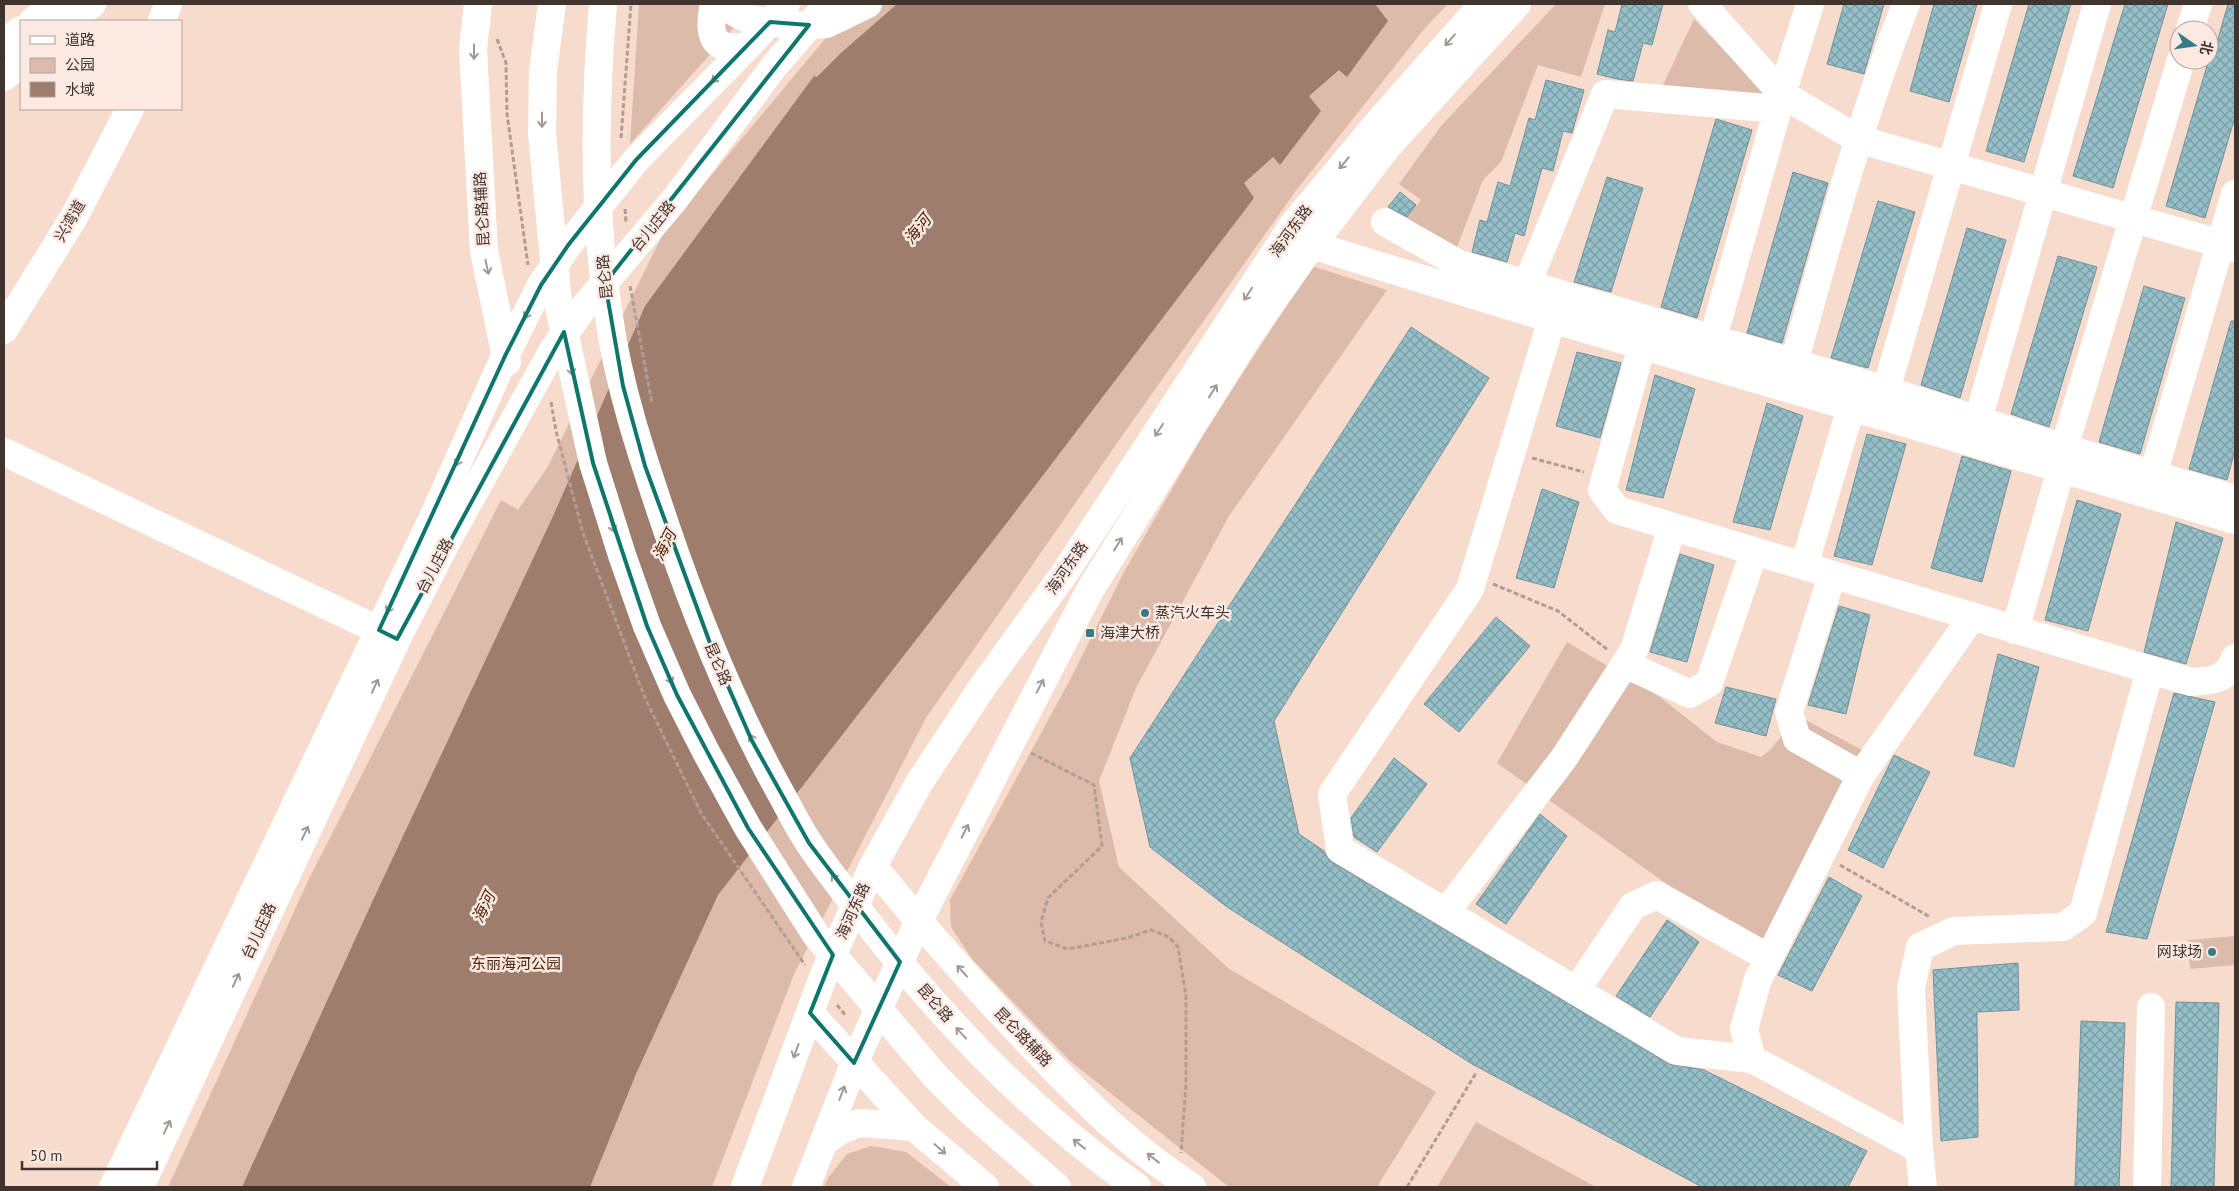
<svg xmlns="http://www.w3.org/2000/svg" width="2239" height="1191" font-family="'PT Sans','Noto Sans SC',sans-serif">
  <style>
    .green { fill: #ddbbab }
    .water { fill: #9e7d6c }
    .building { fill: url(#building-cross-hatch); stroke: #739399 }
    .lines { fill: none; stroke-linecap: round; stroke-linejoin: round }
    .path { stroke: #b39d92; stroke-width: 3; stroke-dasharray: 5 2.5; stroke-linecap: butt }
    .minor { stroke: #fff; stroke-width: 28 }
    .major { stroke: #fff; stroke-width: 28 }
    .highway { stroke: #fff; stroke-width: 28 }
    .oneway { stroke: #9f9a96 }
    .marked { fill: none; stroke: #0f766e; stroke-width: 4; stroke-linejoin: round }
    .poi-dot { fill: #357b88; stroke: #fceae2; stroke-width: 2 }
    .labels { text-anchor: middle; stroke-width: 5; stroke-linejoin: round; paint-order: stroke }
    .street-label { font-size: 15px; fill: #3f342e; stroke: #fceae2 }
    .poi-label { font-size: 15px; fill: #3f342e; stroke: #fceae2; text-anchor: start }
    .park-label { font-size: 15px; fill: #522409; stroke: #fceae2 }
    .water-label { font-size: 16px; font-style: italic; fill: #4c1f04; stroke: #fceae2 }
  </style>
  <defs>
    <pattern id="building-cross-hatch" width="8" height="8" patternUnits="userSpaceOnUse" patternTransform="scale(1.25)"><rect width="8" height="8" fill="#95c0c9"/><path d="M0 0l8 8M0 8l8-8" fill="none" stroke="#7b9da4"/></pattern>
  </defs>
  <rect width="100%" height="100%" fill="#f7dbcd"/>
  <path class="green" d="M639 4H755L630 144Z
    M854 4H1448L1425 28 1295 192 1122 436 926 718 794 974 712 1187H168L307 883 501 500 518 510 547 468 664 232Z
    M1556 4H1605L1581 77 1538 65 1501 162 1483 180 1457 247 1450 259 1395 233 1421 200 1399 184 1441 126Z
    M1694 19 1766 94 1662 87Z
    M1312 266 1387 290 1229 516 1136 688 1099 781 1119 867 1228 968 1436 1092 1377 1187H1229L1070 1061 972 959 951 927 950 900 1070 680 1124 572 1206 430Z
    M1567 642 1660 697 1717 742 1761 757 1770 750 1798 716 1866 752 1762 952 1497 763Z
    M2235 936V965L2190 969 2188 940Z
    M1476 1122 1596 1187H1437Z
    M871 1146 906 1152 951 1187H824L828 1178 847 1154Z"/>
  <path class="water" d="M897 4H1375L1388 21 1347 77 1339 70 1309 96 1321 111 1280 165 1273 157 1244 183 1254 198 1009 520 718 895 636 1074 590 1187H242L374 898 554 514 645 306 814 76 817 77 842 52Z"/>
  <path class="building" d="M1622 4H1663L1652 45 1643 43 1633 81 1617 79 1597 74 1608 30 1615 32Z
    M1844 4H1884L1864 74 1827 64Z
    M1934 4H1977L1949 102 1910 91Z
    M2029 4H2071L2024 162 1986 151Z
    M2125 4H2168L2113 188 2073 176Z
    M2228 4H2235V117L2205 218 2166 206 2211 52 2214 53Z
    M1546 80 1584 90 1572 133 1563 131 1553 171 1542 168 1524 236 1515 233 1507 262 1472 252 1480 220 1487 222 1498 182 1510 186 1529 118 1535 120Z
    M1716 119 1752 130 1697 318 1661 307Z
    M1793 172 1828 183 1782 343 1747 333Z
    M1607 177 1643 188 1611 292 1574 282Z
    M1400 192 1416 205 1407 217 1388 207Z
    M1878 201 1915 212 1868 368 1831 358Z
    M1967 228 2006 240 1960 398 1921 385Z
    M2058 256 2097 267 2049 427 2011 414Z
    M2144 286 2185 298 2140 454 2099 442Z
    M2231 321H2235V450L2227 480 2189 469Z
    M1411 327 1489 378 1274 721 1299 834 1324 851 1327 857 1332 862 1669 1064 1704 1070 1867 1151 1848 1187H1702L1472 1064 1227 907 1150 847 1130 758Z
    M1577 352 1621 363 1600 438 1556 426Z
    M1655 375 1695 389 1663 498 1626 490Z
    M1767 403 1803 416 1770 530 1733 522Z
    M1867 434 1906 444 1872 565 1834 556Z
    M1962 456 2011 471 1982 582 1931 568Z
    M1542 489 1579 502 1554 588 1516 578Z
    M2077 500 2121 514 2088 631 2045 620Z
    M2176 522 2223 538 2186 664 2144 652Z
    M1680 554 1714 565 1687 662 1650 652Z
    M1839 606 1870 615 1846 714 1808 705Z
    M1496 617 1530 646 1459 732 1424 704Z
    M1998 654 2039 667 2014 767 1974 755Z
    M1726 687 1776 699 1766 736 1715 723Z
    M2174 693 2215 702 2147 939 2106 932Z
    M1894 755 1930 772 1883 868 1848 850Z
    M1394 758 1427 784 1377 852 1354 837 1351 818Z
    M1540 814 1567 836 1506 924 1476 904Z
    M1829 877 1862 896 1812 991 1778 975Z
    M1667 920 1699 942 1650 1017 1616 996Z
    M2018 963 2019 1010 1977 1012 1978 1137 1941 1141 1933 970Z
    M2176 1002 2219 1003 2214 1187H2171Z
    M2081 1021 2125 1023 2119 1187H2075Z"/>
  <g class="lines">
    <path class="path" d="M497 39 506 63 507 114 528 265
      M621 138 631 4
      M625 209 626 223
      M630 286 652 403
      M551 402 556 431 583 533 645 698 701 813 805 965
      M1532 458 1584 472
      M1493 584 1558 611 1608 650
      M1031 753 1094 785 1102 846 1048 898 1041 922 1045 941 1068 949 1127 938 1151 930 1169 937 1178 947 1186 996V1084L1181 1153
      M1840 865 1930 917
      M837 1005 846 1016
      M1407 1187 1476 1073"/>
    <path class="minor" d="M478 4 473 49 484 251 507 362
      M714 4C707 35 712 53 748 46
      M1702 4 1782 94 1858 139 2235 248
      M70 21 92 4
      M162 21 168 4
      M2190 30 2198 4
      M4 77 21 62
      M1385 222 1459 264 1886 390 2064 448 2235 499
      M1312 245 1552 319 2235 520
      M1527 284 1605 94 1778 109
      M1552 319 1470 589 1332 794 1340 849 1677 1051 1752 1059 1919 1149
      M4 330 74 217 130 109
      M1713 338 1782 94 1810 4
      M1642 345 1602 490 1617 510 2191 682C2212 681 2228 680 2235 658
      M1794 363C1828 242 1860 121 1906 4
      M1886 390 1998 4
      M1978 420 2097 4
      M2064 448 2181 60
      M4 452 395 638
      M2153 475 2235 194
      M1804 566 1851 407
      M1832 575 1789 712 1797 739 1861 775
      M2015 630 2061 469
      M1625 664 1690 694 1709 683 1754 552
      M1446 912 1564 758 1634 650 1672 527
      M1576 991 1633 906 1657 895 1769 958
      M1752 1059 1744 1029 1758 979 1769 958 1861 775 1972 617
      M113 1187 436 511 505 356 541 285 569 244 636 160 748 46 786 4
      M140 1187 397 639 447 541 553 350 584 307 675 199 775 65 828 4
      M1923 1187 1919 1149 1911 988 1920 947 1954 931 2063 927 2083 913 2150 670
      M2147 1187 2151 1007"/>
    <path class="major" d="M873 866C925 930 979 991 1036 1050 1083 1100 1134 1150 1192 1187
      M810 1013 914 1127 985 1187
      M823 1143 839 1131 859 1123 914 1127
      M745 1187 825 972 873 866 919 783 981 689 1064 574 1293 225 1382 118 1483 4
      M806 1187 856 1059 916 926 1090 590 1247 338 1312 245 1387 147 1517 4"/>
    <path class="highway" d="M552 4 543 71 542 133 558 303 593 463 622 555 647 626 677 695 706 752 748 828 816 935 936 1077 971 1112 1057 1187
      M603 4C594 108 593 214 609 317 619 389 643 459 666 527 697 618 733 707 779 790 789 808 798 827 809 843 825 868 845 891 862 915 941 1019 1030 1112 1137 1187
      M719 4 745 18 793 26 827 24 868 4
      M33 21 58 4
      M4 42 21 30"/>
  </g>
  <defs><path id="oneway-shaft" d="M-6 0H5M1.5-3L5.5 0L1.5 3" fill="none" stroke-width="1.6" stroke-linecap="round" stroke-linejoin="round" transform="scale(1.25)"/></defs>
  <g class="oneway">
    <use href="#oneway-shaft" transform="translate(1450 40) rotate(131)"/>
    <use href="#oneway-shaft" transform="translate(474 52) rotate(90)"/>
    <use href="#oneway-shaft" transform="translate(717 77) rotate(135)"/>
    <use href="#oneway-shaft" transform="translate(542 120) rotate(90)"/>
    <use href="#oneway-shaft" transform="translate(1344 163) rotate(130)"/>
    <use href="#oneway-shaft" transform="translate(487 267) rotate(78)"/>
    <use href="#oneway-shaft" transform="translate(1248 294) rotate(123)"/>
    <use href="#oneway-shaft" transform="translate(528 312) rotate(117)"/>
    <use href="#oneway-shaft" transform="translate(571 368) rotate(78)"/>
    <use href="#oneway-shaft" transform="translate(1213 391) rotate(-58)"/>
    <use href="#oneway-shaft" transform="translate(1159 430) rotate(123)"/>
    <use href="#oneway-shaft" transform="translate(459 459) rotate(114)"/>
    <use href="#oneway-shaft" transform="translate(612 525) rotate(73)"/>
    <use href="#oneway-shaft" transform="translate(1118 544) rotate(-58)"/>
    <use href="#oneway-shaft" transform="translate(390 606) rotate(115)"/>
    <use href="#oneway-shaft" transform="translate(669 677) rotate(67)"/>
    <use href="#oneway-shaft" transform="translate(375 686) rotate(-65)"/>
    <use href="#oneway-shaft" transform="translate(1040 686) rotate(-63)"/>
    <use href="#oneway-shaft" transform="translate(753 741) rotate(-117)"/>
    <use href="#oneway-shaft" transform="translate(965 831) rotate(-63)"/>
    <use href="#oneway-shaft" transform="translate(305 833) rotate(-65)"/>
    <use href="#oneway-shaft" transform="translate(836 880) rotate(-127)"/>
    <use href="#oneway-shaft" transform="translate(962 971) rotate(-132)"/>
    <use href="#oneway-shaft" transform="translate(236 980) rotate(-65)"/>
    <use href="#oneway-shaft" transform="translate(961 1033) rotate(-132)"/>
    <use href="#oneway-shaft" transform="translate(796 1051) rotate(110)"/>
    <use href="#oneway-shaft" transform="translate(842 1093) rotate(-69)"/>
    <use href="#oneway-shaft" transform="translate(167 1127) rotate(-65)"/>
    <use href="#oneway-shaft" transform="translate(1079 1144) rotate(-142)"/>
    <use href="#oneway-shaft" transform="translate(940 1149) rotate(41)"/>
    <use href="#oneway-shaft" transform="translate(1153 1158) rotate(-142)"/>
  </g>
  <path class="marked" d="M770 22 809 25 605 283 623 386 645 466 714 654 752 741 809 843 900 962 854 1063 810 1013 833 955 748 828 677 695 647 626 593 463 564 332 397 639 379 630 505 356 541 285 569 244 636 160Z"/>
  <g class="poi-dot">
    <circle cx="1145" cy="613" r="5"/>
    <rect x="1085" y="628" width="10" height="10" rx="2.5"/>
    <circle cx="2212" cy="952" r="5"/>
  </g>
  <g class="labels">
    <g class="street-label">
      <text transform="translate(482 209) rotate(-93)" y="5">昆仑路辅路</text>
      <text transform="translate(70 221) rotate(-60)" y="5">兴湾道</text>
      <text transform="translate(653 226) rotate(-51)" y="5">台儿庄路</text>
      <text transform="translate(1291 231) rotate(-54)" y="5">海河东路</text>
      <text transform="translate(605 277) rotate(-96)" y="5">昆仑路</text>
      <text transform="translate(435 566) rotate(-62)" y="5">台儿庄路</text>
      <text transform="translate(1067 568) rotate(-55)" y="5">海河东路</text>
      <text transform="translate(718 664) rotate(67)" y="5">昆仑路</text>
      <text transform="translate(853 911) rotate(-66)" y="5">海河东路</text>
      <text transform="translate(259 931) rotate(-65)" y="5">台儿庄路</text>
      <text transform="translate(935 1003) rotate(49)" y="5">昆仑路</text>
      <text transform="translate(1023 1037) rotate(46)" y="5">昆仑路辅路</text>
    </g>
    <g class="poi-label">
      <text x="1155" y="618">蒸汽火车头</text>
      <text x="1100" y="638">海津大桥</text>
      <text x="2202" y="957" text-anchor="end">网球场</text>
    </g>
    <g class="park-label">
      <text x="516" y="969">东丽海河公园</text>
    </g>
    <g class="water-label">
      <text transform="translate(917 229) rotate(-51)" y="6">海河</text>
      <text transform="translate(664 545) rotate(-63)" y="6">海河</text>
      <text transform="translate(483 907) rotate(-64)" y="6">海河</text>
    </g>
  </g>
  <rect width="2239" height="1191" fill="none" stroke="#3f342e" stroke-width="10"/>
  <rect x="20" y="20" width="162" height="90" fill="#fceae2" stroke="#b0a19a"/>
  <rect x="30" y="36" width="25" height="8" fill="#ffffff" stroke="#b0a19a"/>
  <text x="65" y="45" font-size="15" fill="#3f342e">道路</text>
  <rect x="30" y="58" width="25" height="15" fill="#ddbbab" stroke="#b0a19a"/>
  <text x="65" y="70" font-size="15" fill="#3f342e">公园</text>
  <rect x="30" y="82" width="25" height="15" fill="#9e7d6c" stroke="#b0a19a"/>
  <text x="65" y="95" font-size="15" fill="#3f342e">水域</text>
  <g transform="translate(2194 45) rotate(103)"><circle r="24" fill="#fceae2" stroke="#b0a19a"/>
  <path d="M0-4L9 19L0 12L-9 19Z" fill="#357b88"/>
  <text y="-8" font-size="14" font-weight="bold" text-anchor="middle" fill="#3f342e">北</text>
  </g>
  <path d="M22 1161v8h135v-8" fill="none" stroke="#3f342e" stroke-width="2.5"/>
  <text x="30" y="1161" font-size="15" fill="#3f342e" stroke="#fceae2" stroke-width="4" paint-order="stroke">50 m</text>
</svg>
